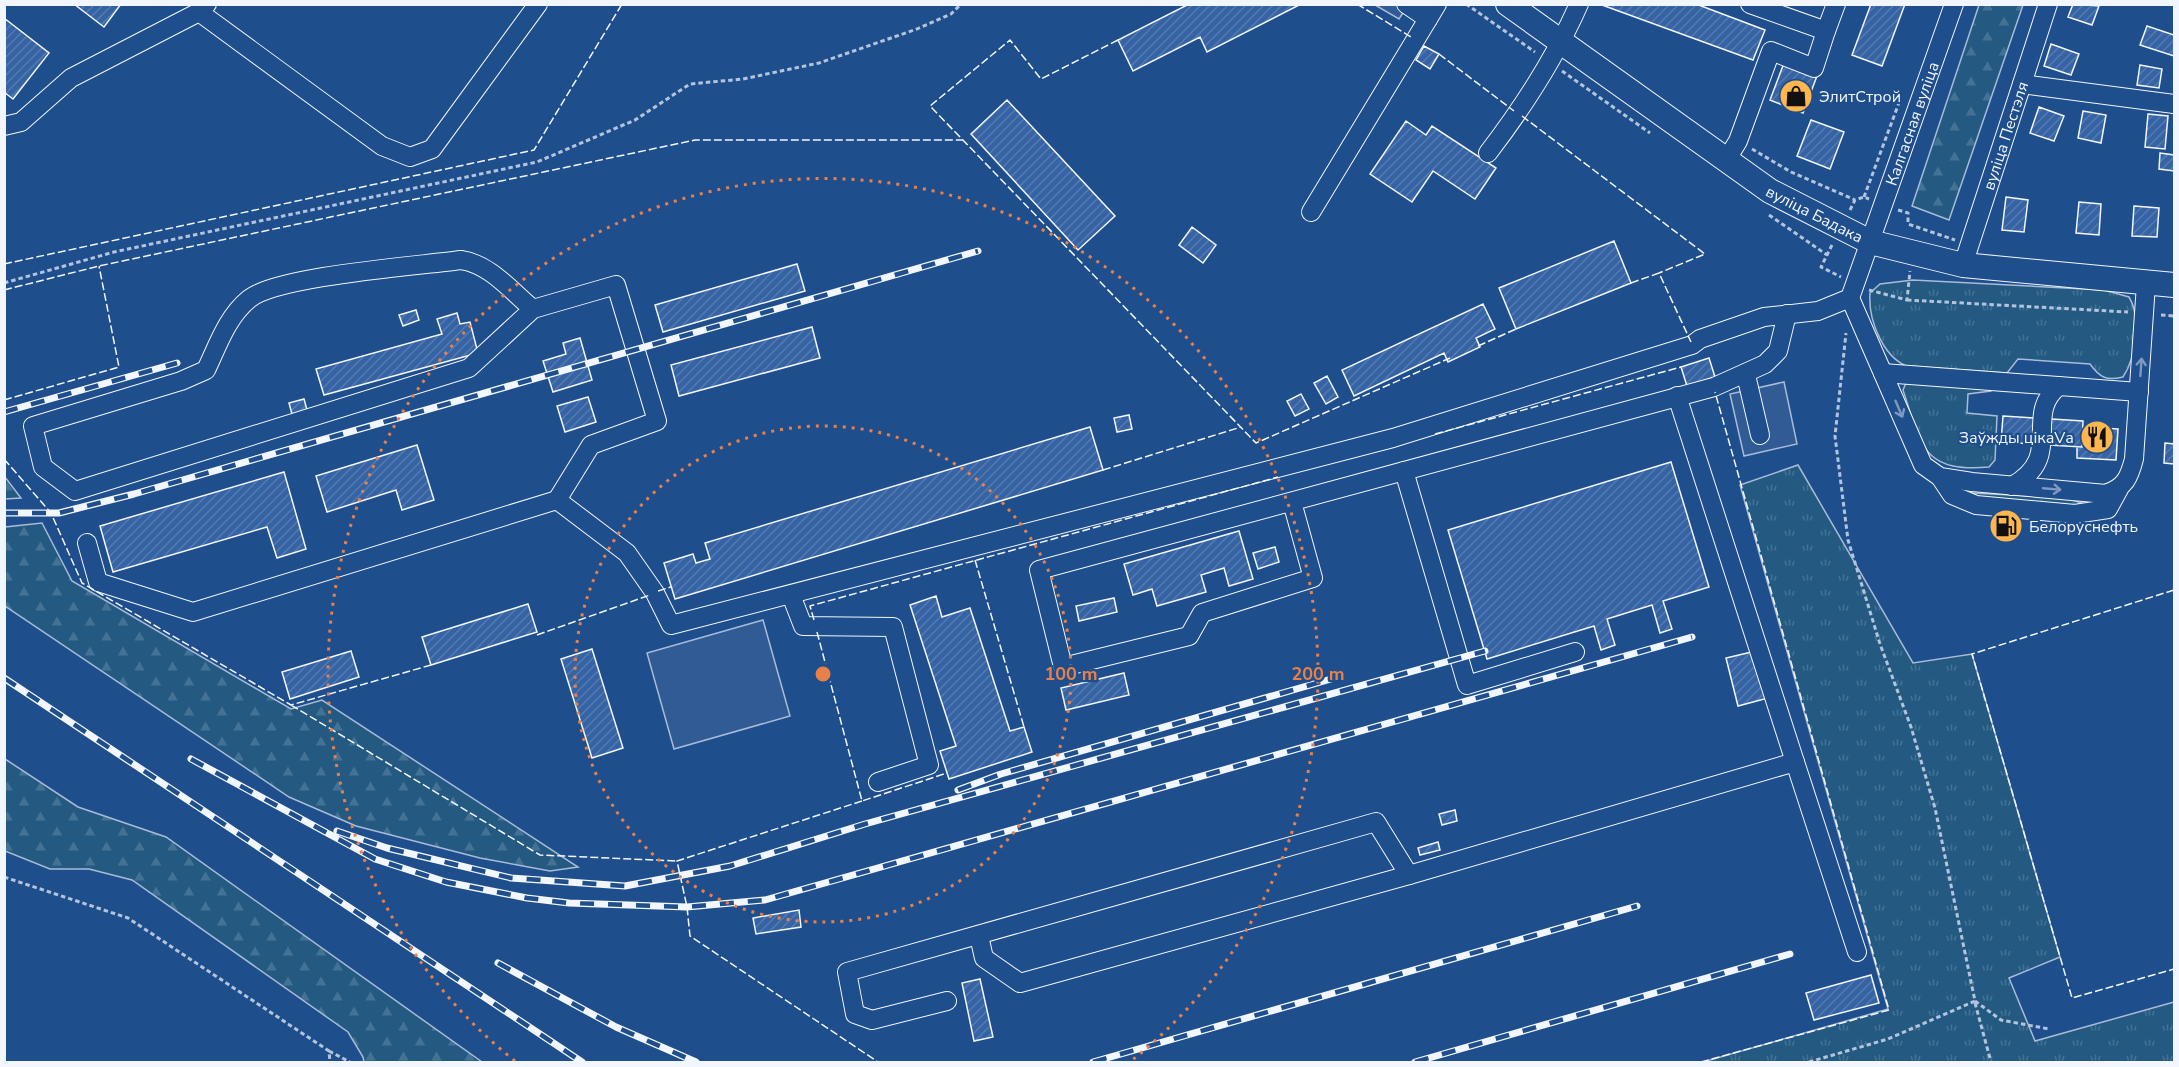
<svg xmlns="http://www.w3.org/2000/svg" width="2179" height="1067" font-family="'Nunito Sans',sans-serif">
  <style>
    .grass { fill: url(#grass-tufts); stroke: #a8bbd7; stroke-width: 1.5 }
    .forest { fill: url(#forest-firs); stroke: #a8bbd7; stroke-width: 1.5 }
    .parking { fill: #305b95; stroke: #a8bbd7; stroke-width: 1.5 }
    .building { fill: url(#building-hatch); stroke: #f2f6ff; stroke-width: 1.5 }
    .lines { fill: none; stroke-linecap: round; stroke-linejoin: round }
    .minor-casing { stroke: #f2f6ff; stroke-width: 20 }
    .major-casing { stroke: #f2f6ff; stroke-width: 26 }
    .path { stroke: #b3c4dc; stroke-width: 3; stroke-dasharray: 4.5 3; stroke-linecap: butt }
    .minor { stroke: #1f4e8c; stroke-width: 18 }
    .major { stroke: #1f4e8c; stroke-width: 24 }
    .rail-casing { stroke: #f2f6ff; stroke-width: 7 }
    .rail { stroke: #1f4e8c; stroke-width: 4.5; stroke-dasharray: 14; stroke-linecap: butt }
    .fence { stroke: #f2f6ff; stroke-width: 1.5; stroke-dasharray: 8 3; stroke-linecap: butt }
    .oneway { stroke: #7e9ac0 }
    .ring { fill: none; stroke: #ea8049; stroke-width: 3; stroke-dasharray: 3 6 }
    .labels { text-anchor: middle; stroke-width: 4.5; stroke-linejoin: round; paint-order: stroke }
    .poi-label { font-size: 16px; fill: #f2f6ff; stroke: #1f4e8c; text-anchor: start }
    .street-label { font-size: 16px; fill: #f2f6ff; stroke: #1f4e8c }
    .centre { fill: #ea8049; stroke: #1f4e8c; stroke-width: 3 }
    .ring-label { font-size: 18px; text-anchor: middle; font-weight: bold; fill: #ea8049; stroke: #1f4e8c; stroke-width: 4.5; stroke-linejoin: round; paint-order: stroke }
  </style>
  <defs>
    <pattern id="grass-tufts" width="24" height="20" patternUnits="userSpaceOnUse" patternTransform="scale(1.5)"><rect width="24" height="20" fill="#245a82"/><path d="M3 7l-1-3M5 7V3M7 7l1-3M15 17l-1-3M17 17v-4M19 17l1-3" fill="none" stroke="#447295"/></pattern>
    <pattern id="forest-firs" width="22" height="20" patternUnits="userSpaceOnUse" patternTransform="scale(1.5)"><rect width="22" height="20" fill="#245a82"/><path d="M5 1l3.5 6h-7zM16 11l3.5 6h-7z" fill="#447295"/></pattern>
    <pattern id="building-hatch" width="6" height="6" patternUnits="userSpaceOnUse" patternTransform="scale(1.5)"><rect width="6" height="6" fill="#3563a3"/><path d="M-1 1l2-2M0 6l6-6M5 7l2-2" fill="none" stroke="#537ab1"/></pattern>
  </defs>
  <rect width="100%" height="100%" fill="#1f4e8c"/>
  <path class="grass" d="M1913 280 2104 290 2129 297C2141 316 2136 358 2123 377 2107 381 2100 378 2090 364L2018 359 2007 373 1906 366C1882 355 1868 319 1870 293L1880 284Z
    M1906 383 1992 388 1991 391 1968 394 1967 413 1997 416 1995 460 1989 467C1921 473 1921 444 1903 390Z
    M1798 465 1913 663 1972 654 2060 957 2009 978 2035 1041 2174 1002V1062H1703L1888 1009 1740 485Z
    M1972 493 2066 498 2082 503 2073 506 1977 497Z"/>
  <path class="forest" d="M1979 5H2023L1949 220 1912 206Z
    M4 477H5L21 498 5 499Z
    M42 523 72 581 291 709 322 700 578 867 550 871 480 858 356 826 289 797 5 606V527Z
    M5 759 78 807 166 837 482 1062H364L363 1057 348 1032 132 880 89 869H50L5 851Z"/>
  <path class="parking" d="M1375 5H1408L1399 19Z
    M1784 382 1797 444 1744 456 1730 394Z
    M763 620 790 716 674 749 647 653Z"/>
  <path class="building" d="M74 4H121L104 27Z
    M1189 4H1301L1207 52 1200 37 1133 71 1118 40Z
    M1696 4 1765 30 1753 60 1602 5Z
    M1871 4H1905L1882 66 1852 55Z
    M2073 4 2099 6 2092 25 2068 17Z
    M4 18 49 53 13 99 4 92Z
    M2147 26 2174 35V56L2140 45Z
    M2051 44 2079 54 2071 75 2044 66Z
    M1424 46 1439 54 1430 69 1416 60Z
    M1784 63 1817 76 1803 113 1770 100Z
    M2140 65 2162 69 2159 88 2137 85Z
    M1007 100 1115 216 1078 250 971 134Z
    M2039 107 2064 116 2054 141 2030 133Z
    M2083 111 2106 115 2101 143 2078 138Z
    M2148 114 2168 116 2165 149 2145 147Z
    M1811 120 1844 132 1830 169 1797 156Z
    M1406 121 1426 135 1432 126 1496 168 1475 199 1433 171 1412 202 1370 174Z
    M2160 153 2174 155V171L2159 169Z
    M2006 197 2028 200 2024 232 2002 230Z
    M2079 202 2101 204 2099 235 2076 233Z
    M2134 206 2159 208 2157 237 2132 236Z
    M1192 227 1216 245 1203 263 1179 245Z
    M1614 241 1631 283 1516 329 1499 288Z
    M797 264 805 291 663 332 655 305Z
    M1483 304 1495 329 1476 338 1480 347 1448 362 1444 353 1354 396 1342 370Z
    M416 310 419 320 403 326 399 315Z
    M457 313 460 324 470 322 478 353 324 395 316 369 442 334 437 319Z
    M812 327 820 358 679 396 671 365Z
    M580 338 592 380 553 392 543 361 566 354 563 343Z
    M1709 358 1715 377 1687 386 1681 367Z
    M1327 376 1338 397 1326 404 1314 383Z
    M1301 394 1309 409 1295 416 1287 401Z
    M588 397 596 422 565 432 557 406Z
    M304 399 307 410 292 414 289 403Z
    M1129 415 1132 429 1117 432 1114 418Z
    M2003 416 2083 421 2082 447 2001 442Z
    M1090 427 1103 470 675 599 664 563 693 554 696 563 710 559 705 543Z
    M2083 427 2118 429 2116 460 2077 458V447H2082Z
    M2165 443 2174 444V464L2164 463Z
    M417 445 434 500 402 510 396 490 327 512 316 476Z
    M1671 462 1709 587 1663 601 1672 629 1660 633 1652 605 1607 619 1615 645 1601 650 1594 626 1487 659 1448 530Z
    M284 472 306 549 277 558 267 527 113 572 100 526Z
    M1239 531 1253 579 1229 586 1224 568 1201 575 1206 592 1157 606 1152 589 1133 595 1124 564Z
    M1275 547 1279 562 1258 569 1253 553Z
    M936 596 942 617 970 608 1010 731 1024 727 1032 752 949 779 940 751 956 746 910 605Z
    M1114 598 1117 612 1079 621 1076 606Z
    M528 604 537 632 431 665 422 637Z
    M592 649 623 748 592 758 561 659Z
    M351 651 359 677 290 699 282 672Z
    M1756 651 1768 698 1738 706 1726 658Z
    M1124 673 1129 695 1066 710 1061 688Z
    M1455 810 1457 821 1442 825 1439 814Z
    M1438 842 1440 850 1420 855 1418 848Z
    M799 910 801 927 756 934 753 918Z
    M1871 975 1879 1003 1814 1020 1806 993Z
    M980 979 993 1037 974 1041 962 983Z"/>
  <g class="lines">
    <g class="minor-casing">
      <g id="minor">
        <path d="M1406 4 1428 19 1437 4"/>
        <path d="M1750 4 1826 31 1836 4"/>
        <path d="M199 12 382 146 410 157 432 149 538 4"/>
        <path d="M2022 84 2174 104"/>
        <path d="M4 126 21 122 71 78 199 12 207 4"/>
        <path d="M1488 153C1524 106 1555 58 1579 4"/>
        <path d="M1727 159 1738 141 1771 51 1814 68 1826 31"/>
        <path d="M1311 212 1428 19"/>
        <path id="s1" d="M1963 265 2048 4"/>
        <path d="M1850 298 1923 465 1940 477 1972 482 2106 494C2125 487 2129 478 2134 459L2146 284"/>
        <path d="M533 309C511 291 490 264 461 260 418 266 277 276 249 299 227 317 218 345 206 370L181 381 33 426 43 467 75 491 469 368 533 309 616 285 657 421 591 445 557 500"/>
        <path d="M1883 373 2139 392"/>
        <path d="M1746 375 1760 435"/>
        <path d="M1677 396 1795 762"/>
        <path d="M1404 471 1467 685 1575 652"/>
        <path d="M1940 477 1952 495 1976 505 2075 514 2108 509 2119 489"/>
        <path d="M2012 486C2066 456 2022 415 2059 386"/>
        <path d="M1292 502 1313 578 1202 613 1189 636 1063 667 1039 570 1714 387 1765 364 1778 351 1787 314"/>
        <path id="s2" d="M87 543 98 582 193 612 557 500 627 553 655 593 671 625 1393 438 1692 345 1700 339 1764 317 1818 311 1850 298 1954 4"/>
        <path d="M791 595 803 626 893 627 929 765 878 782"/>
        <path d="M979 936 984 958 1020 983 1409 875 1795 762 1857 952"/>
        <path d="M947 1001 872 1020 855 1014 847 972 1376 822 1409 875"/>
      </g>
    </g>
    <g class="major-casing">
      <g id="major">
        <path id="s3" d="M1508 4 1770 191 1870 242 1963 265 2174 285"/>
      </g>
    </g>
    <path class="path" d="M1466 4 1535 52
      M1562 71 1650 133
      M1752 149 1791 172 1855 200
      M1864 197 1900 100
      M1850 210 1855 200 1864 197 1869 199
      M1898 210 1908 213V224L1955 240
      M1769 215 1827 255
      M1832 245 1821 267 1841 277
      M4 283 114 252 537 162 635 120 690 84 743 79 819 63 917 29 951 14 961 4
      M1869 290 1907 300 1910 271
      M1907 300 2128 312
      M2161 315 2174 316
      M4 877 128 918 329 1051 330 1062
      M1975 1001 2001 1020 2049 1029
      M1975 1003 1991 1062
      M329 1051 350 1062
      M1809 1062 1888 1039 1975 1001 1935 808 1911 727 1880 644 1848 540 1835 436 1846 333"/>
    <use href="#minor" class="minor"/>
    <use href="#major" class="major"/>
    <g class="rail-casing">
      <path id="rail" d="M4 412 177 363
        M4 513H59L134 494 978 251
        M4 678 582 1062
        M191 759 375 859 446 882 527 898 569 903 687 907 765 900 1692 637
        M958 790 1001 774 1331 679
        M337 831 387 848 511 878 625 886 730 866 865 824 1485 651
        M498 963 616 1027 696 1062
        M1093 1062 1637 906
        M1415 1062 1790 954"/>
    </g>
    <use href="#rail" class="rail"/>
    <path class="fence" d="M1357 4 1411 37
      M1118 40 1041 79 1010 40 930 106 1256 443 1450 358
      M1439 54 1514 111
      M1522 116 1705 254 1659 273
      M4 264 534 150 622 4
      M1631 283 1659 273 1691 342
      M4 290 99 266 695 140H963
      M1478 346 1516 329
      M4 400 119 367 99 266
      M1435 434 1681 367
      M4 459 51 513 82 583 291 705 431 665
      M1103 470 1241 427
      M975 560 1024 727
      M2174 590 1972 654 2072 998 2174 969
      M658 591 671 587
      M814 620 810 606 1278 477
      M817 632 862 801 947 773
      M537 635 650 595
      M291 705 540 855 677 861
      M862 801 677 861 687 907 690 936 878 1062
      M1701 1062 1889 1010 1715 392"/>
  </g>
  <defs><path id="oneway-shaft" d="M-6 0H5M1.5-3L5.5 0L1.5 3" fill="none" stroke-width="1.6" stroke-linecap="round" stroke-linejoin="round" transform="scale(1.5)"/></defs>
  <g class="oneway">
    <use href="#oneway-shaft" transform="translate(2141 367) rotate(-86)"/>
    <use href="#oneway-shaft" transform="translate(1899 409) rotate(67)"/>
    <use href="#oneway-shaft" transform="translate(2052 489) rotate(5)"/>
  </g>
  <g class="ring">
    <circle cx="823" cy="674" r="248"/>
    <path d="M515 1061A495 495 0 1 1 1131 1061"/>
  </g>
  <defs>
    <g id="shop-disc" transform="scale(1.725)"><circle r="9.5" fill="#ffb74d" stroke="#1f4e8c"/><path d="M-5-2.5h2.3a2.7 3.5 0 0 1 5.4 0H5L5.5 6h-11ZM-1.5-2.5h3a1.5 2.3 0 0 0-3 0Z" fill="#111"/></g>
    <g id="restaurant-disc" transform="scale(1.725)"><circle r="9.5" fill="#ffb74d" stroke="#1f4e8c"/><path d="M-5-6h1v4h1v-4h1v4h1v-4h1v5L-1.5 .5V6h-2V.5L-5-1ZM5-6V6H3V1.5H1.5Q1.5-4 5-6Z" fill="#111"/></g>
    <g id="fuel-disc" transform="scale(1.725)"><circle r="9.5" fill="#ffb74d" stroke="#1f4e8c"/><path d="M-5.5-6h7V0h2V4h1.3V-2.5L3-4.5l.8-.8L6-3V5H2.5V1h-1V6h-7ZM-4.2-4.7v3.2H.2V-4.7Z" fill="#111"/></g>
  </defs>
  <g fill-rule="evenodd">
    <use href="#shop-disc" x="1796" y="96"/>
    <use href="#restaurant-disc" x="2097" y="437"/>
    <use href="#fuel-disc" x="2006" y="526"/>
  </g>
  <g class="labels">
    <g class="poi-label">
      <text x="1819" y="102">ЭлитСтрой</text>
      <text x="2074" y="443" text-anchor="end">Заўжды цікаVа</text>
      <text x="2029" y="532">Белоруснефть</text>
    </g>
    <g class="street-label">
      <text dy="6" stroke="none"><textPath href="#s2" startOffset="2104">Калгасная вуліца</textPath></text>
      <text dy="6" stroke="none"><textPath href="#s1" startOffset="136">вуліца Пестэля</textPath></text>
      <text dy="6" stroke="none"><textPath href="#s3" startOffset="372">вуліца Бадака</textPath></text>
    </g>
  </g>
  <circle cx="823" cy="674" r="9" class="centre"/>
  <g class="ring-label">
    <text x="1071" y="680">100 m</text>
    <text x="1318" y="680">200 m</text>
  </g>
  <rect width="2179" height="1067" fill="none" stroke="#f2f6ff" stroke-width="12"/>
</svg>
